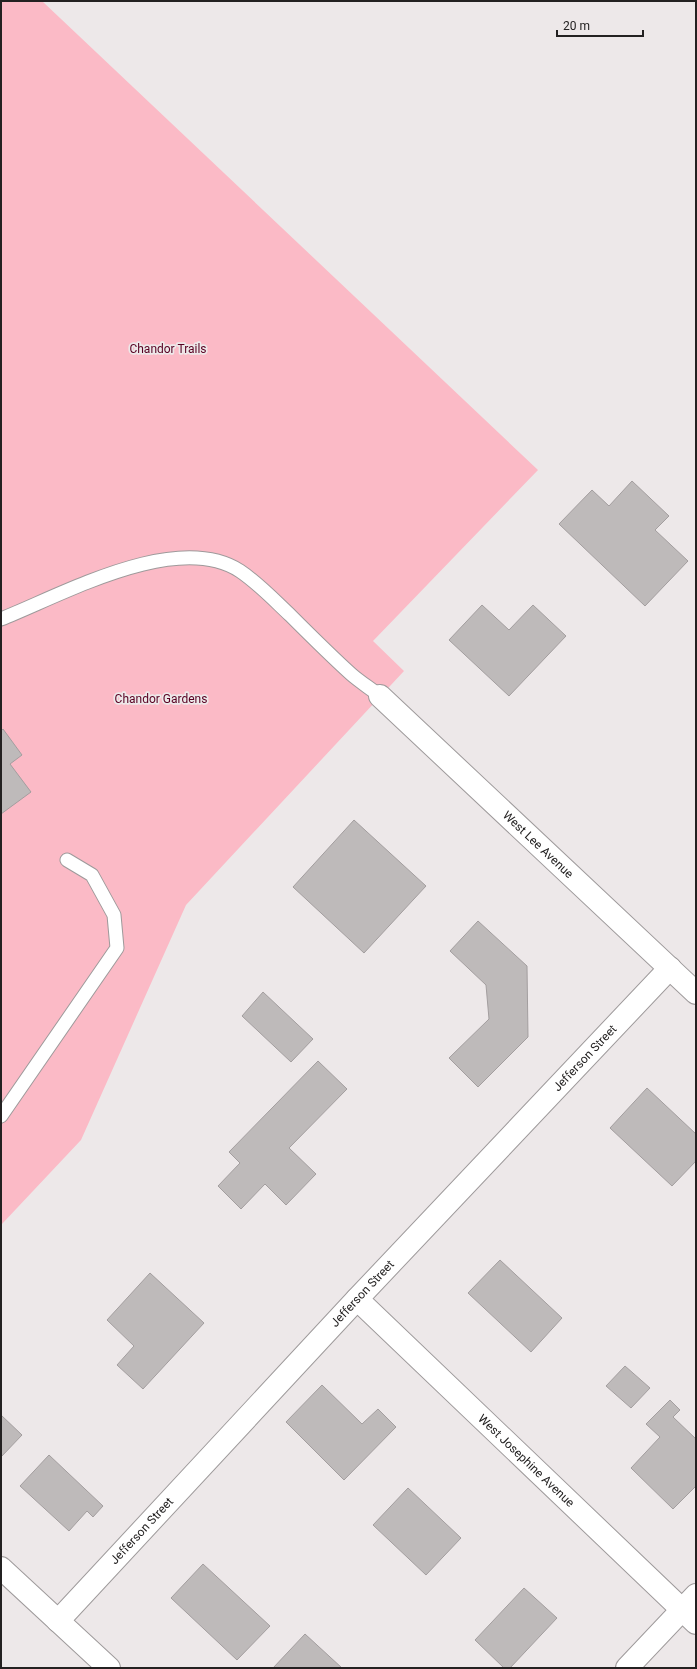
<svg xmlns="http://www.w3.org/2000/svg" width="697" height="1669" font-family="Roboto,sans-serif">
  <style>
    .green { fill: #fbbac6 }
    .building { fill: #bebaba; stroke: #a39e9f }
    .lines { fill: none; stroke-linecap: round; stroke-linejoin: round }
    .lane-casing { stroke: #9e9a9b; stroke-width: 15 }
    .street-casing { stroke: #9e9a9b; stroke-width: 24 }
    .lane { stroke: #fff; stroke-width: 13 }
    .street { stroke: #fff; stroke-width: 22 }
    .labels { text-anchor: middle; stroke-width: 3.5; stroke-linejoin: round; paint-order: stroke }
    .park-label { font-size: 12px; fill: #580022; stroke: #ede8e9 }
    .street-label { font-size: 12px; fill: #232121; stroke: #ede8e9 }
  </style>
  <rect width="100%" height="100%" fill="#ede8e9"/>
  <path class="green" d="M1 1H42L538 470 373 641 404 671 186 905 81 1140 1 1225Z"/>
  <path class="building" d="M632 481 669 516 655 530 688 561 645 606 559 524 592 490 609 506Z
    M482 605 509 630 533 605 566 636 509 696 449 640Z
    M3 729 22 755 10 764 31 792 1 814V731Z
    M354 820 426 886 364 953 293 887Z
    M478 921 527 966 528 1037 478 1087 449 1058 489 1019 486 985 450 951Z
    M263 992 313 1039 291 1062 242 1016Z
    M318 1061 347 1089 289 1148 316 1174 286 1205 265 1184 241 1209 218 1186 240 1163 229 1152Z
    M647 1088 696 1134V1161L672 1186 610 1128Z
    M500 1260 562 1318 531 1352 468 1293Z
    M150 1273 204 1323 143 1389 117 1365 134 1346 107 1320Z
    M625 1366 650 1388 631 1408 606 1386Z
    M322 1385 362 1424 378 1409 396 1427 344 1480 286 1422Z
    M670 1400 680 1410 673 1417 696 1439V1486L673 1509 631 1468 660 1437 646 1424Z
    M1 1415 22 1435 1 1457Z
    M49 1455 103 1506 93 1517 87 1511 69 1531 20 1486Z
    M408 1488 461 1538 426 1575 373 1525Z
    M203 1564 270 1626 237 1660 171 1598Z
    M524 1588 557 1618 510 1668H504L475 1640Z
    M305 1634 342 1668H273Z"/>
  <g class="lines">
    <g class="lane-casing">
      <path id="lane" d="M1 619C62 595 177 530 240 571 258 583 274 600 290 615 310 635 330 655 351 674 360 682 370 688 380 696
        M1 1116 117 948 114 915 92 875 67 860"/>
    </g>
    <g class="street-casing">
      <g id="street">
        <path id="s1" d="M380 696 696 993"/>
        <path id="s2" d="M357 1299 696 1623"/>
        <path d="M1 1568 109 1668"/>
        <path id="s3" d="M58 1621 357 1299 670 968"/>
        <path d="M627 1668 696 1595"/>
      </g>
    </g>
    <use href="#lane" class="lane"/>
    <use href="#street" class="street"/>
  </g>
  <g class="labels">
    <g class="park-label">
      <text x="168" y="353">Chandor Trails</text>
      <text x="161" y="703">Chandor Gardens</text>
    </g>
    <g class="street-label">
      <text dy="4" stroke="none"><textPath href="#s1" startOffset="217">West Lee Avenue</textPath></text>
      <text dy="4" stroke="none"><textPath href="#s3" startOffset="771">Jefferson Street</textPath></text>
      <text dy="4" stroke="none"><textPath href="#s3" startOffset="447">Jefferson Street</textPath></text>
      <text dy="4" stroke="none"><textPath href="#s2" startOffset="234">West Josephine Avenue</textPath></text>
      <text dy="4" stroke="none"><textPath href="#s3" startOffset="123">Jefferson Street</textPath></text>
    </g>
  </g>
  <rect width="697" height="1669" fill="none" stroke="#232121" stroke-width="4"/>
  <path d="M557 30v6h86v-6" fill="none" stroke="#232121" stroke-width="2"/>
  <text x="563" y="30" font-size="12" fill="#232121" stroke="#ede8e9" stroke-width="3" paint-order="stroke">20 m</text>
</svg>
